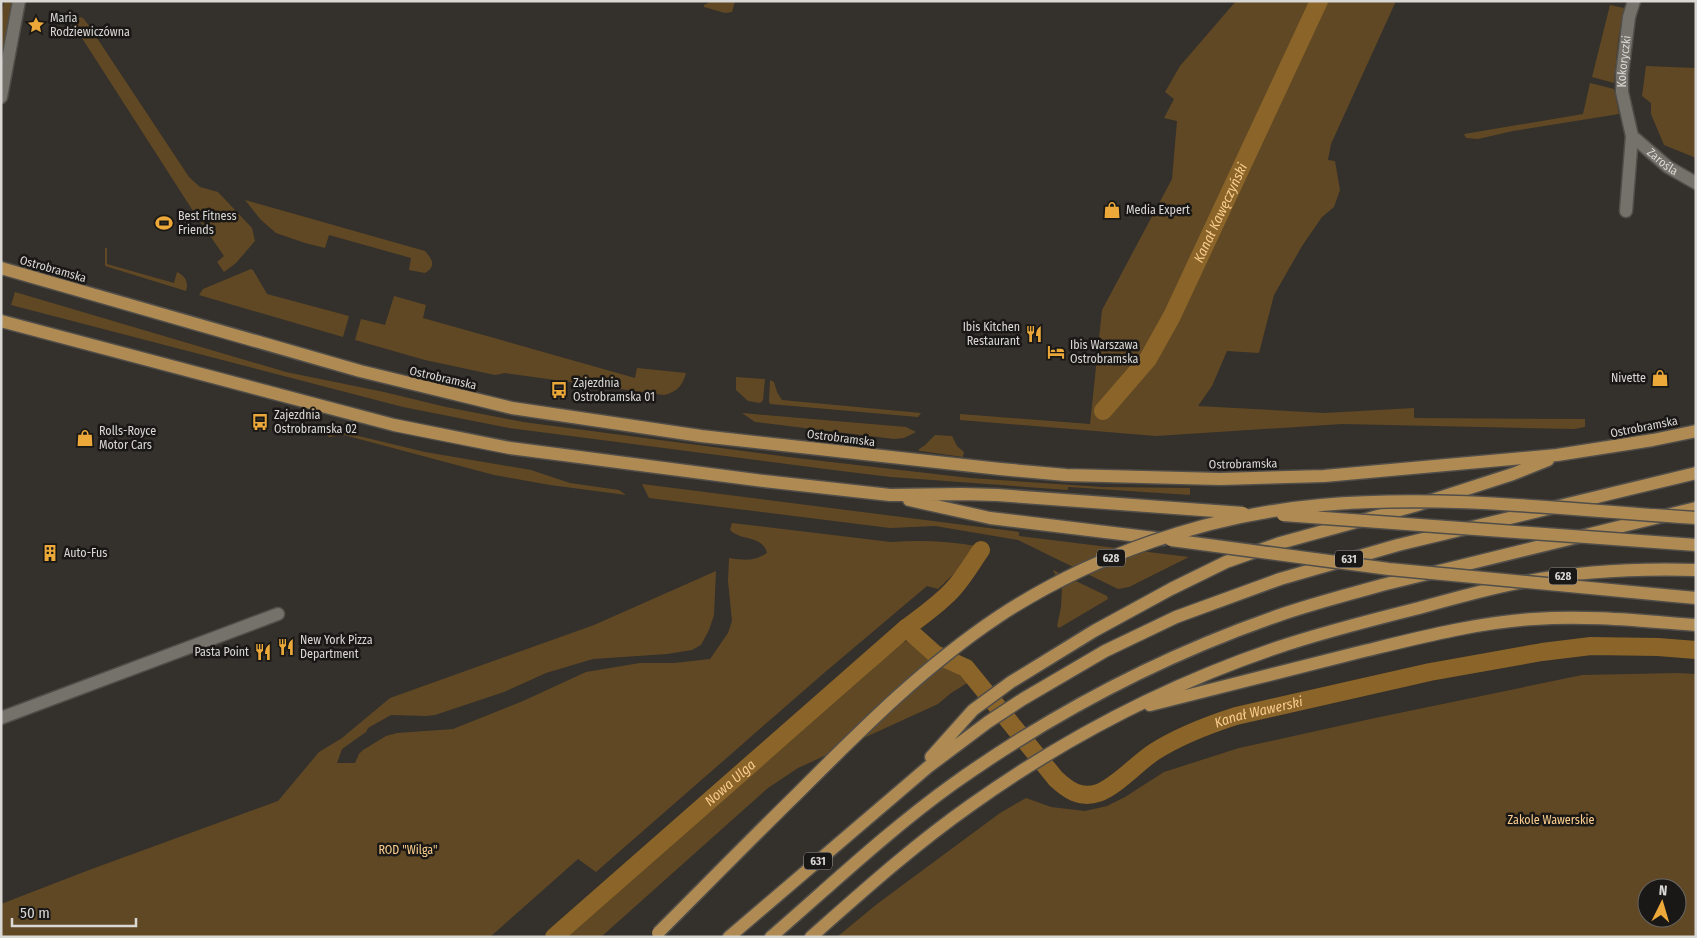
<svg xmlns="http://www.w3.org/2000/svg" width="1697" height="938" font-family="'Fira Sans Condensed',sans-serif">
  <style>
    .green { fill: #604824; fill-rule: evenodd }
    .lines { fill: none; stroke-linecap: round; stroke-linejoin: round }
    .canal { stroke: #8a6429; stroke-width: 18 }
    .street-casing { stroke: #514e4a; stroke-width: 15 }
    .secondary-casing { stroke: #514e4a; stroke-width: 15 }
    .primary-casing { stroke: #514e4a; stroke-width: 15 }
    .street { stroke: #75716b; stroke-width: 12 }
    .secondary { stroke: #75716b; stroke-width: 12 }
    .primary { stroke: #af8b53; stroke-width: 12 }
    .primary-bridge-casing { stroke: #514e4a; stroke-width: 15; stroke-linecap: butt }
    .primary-bridge { stroke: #af8b53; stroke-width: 12 }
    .labels { text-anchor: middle; stroke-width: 5; stroke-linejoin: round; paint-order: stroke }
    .shield { fill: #1a1816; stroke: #a09e9c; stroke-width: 1 }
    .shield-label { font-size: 11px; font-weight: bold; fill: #dad8d5 }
    .poi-label { font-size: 12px; fill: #dad8d5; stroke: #1a1816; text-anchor: start }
    .street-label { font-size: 12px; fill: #dad8d5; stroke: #1a1816 }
    .park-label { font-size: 12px; fill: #fccf8f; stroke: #1a1816 }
    .water-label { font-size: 14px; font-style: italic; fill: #f9cc8c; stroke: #1a1816 }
  </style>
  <rect width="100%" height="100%" fill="#34302b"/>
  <path class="green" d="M4 1H14L1 63V22Z
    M712 1H735L732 12 725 13 704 7V5Z
    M1236 1H1396L1331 144 1328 160 1335 161 1340 190 1334 207 1322 217 1302 246 1274 295 1259 353 1227 351 1212 386 1198 406 1324 413 1414 408V418L1585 419V427L1574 429 1342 424 1156 436 960 420V414L1090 424 1102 310 1172 179 1177 121 1164 118 1174 99 1165 92 1180 66Z
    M1610 5 1624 8 1618 41 1614 83 1592 77Z
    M80 17 83 18 87 23 189 177 200 187 218 192 252 228 255 241 236 263 224 272 217 262 224 256 193 211 73 24V22Z
    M1646 66 1696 68V158L1664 145 1651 114V103L1642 96Z
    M1590 83 1614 89 1619 114 1513 131 1478 139 1466 138 1464 134 1583 114Z
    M245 200 425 251C432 259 437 266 425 273L409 270 411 258 329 235 325 248 305 243 276 233 261 220Z
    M105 248H107V264L174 283 177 272C185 276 189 282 186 291L105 266Z
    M251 269 253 270 267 294 349 316 343 337 199 295 203 289Z
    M15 292 286 372 384 392 446 407 523 422 796 458 970 478 1102 487 1190 488V495L1068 487V490L891 477 841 471 509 428 403 407 11 305Z
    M394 296 426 305 423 318 635 378 637 368 686 373C683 385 677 392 664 395L505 373 495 375 425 360 355 340 361 319 385 325Z
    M736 377 765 379 763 400 760 403 748 401 736 390Z
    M770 380 774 382 777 392 782 400 921 413 918 417 770 404 769 401Z
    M742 413 906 427 916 432 904 438 894 439 755 422Z
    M325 431 342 432 425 452 531 470 570 483 619 490 626 495 550 485 494 475 344 435 329 437 324 433Z
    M935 435 952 436 957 446 964 452 963 457 920 451 918 450 925 445Z
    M642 484 1019 532V536L1189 557 1129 587 1118 589 1018 540 935 526 890 528 649 498Z
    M732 523 891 542C920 540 948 541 976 546L963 565 938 589 927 586 824 673 596 872 578 859 490 937H1V904L89 870 278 801 319 752 342 738 390 698 594 625 716 571 714 615 709 630 701 645 692 650 667 654 593 659 546 673 504 692 435 715 426 716 391 715 368 728 366 732 342 749 337 763H355L359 754 363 750 386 736 397 733 453 729 523 701 586 672 640 663H674L710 659 728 633 732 621 728 581 729 558C745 560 753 562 767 553 763 535 740 541 730 530Z
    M1053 570 1107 596 1108 599 1059 628 1057 626 1061 607 1062 588Z
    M909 641 960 670 969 682 951 693 938 704 798 768 768 788 601 937H563L791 741 873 669 900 642Z
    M1678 673 1696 674V937H837L877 904 1000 813 1026 798 1051 807 1085 811 1107 806 1125 797 1164 772 1239 748 1375 718 1582 675ZM1647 888H1677V918H1647Z"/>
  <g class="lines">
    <g class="canal">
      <path id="s1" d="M1103 411 1148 359 1172 316 1319 1"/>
      <path id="s2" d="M906 628 935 654 966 668 1056 779C1068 790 1080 799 1098 793 1116 787 1137 763 1154 752 1179 736 1208 725 1236 716L1430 672 1542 652 1591 646 1658 647 1696 650"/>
      <path id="s3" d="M554 937 906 628C922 616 940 604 954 588 964 577 972 563 981 550"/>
    </g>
    <g class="street-casing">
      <g id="street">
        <path id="s4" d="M1632 136 1668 167 1696 183"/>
        <path id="s5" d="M1626 211 1632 136 1622 92V74L1629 17 1634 1"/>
        <path d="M1 718 278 614"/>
      </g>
    </g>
    <g class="secondary-casing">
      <path id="secondary" d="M1 97 19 1"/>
    </g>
    <g class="primary-casing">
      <path id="primary" d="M1 268 360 371 512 408 701 436 1000 469 1066 475 1220 479 1324 476 1557 455 1653 440 1696 431
        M1 321 394 425 510 448 764 481 890 495 962 494 997 495 1188 509
        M909 500 990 518 1163 539
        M1674 596 1696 598
        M1150 705C1219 688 1287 670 1356 653 1414 639 1473 623 1534 619 1588 615 1642 621 1696 625
        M931 757 973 710 1011 682 1094 631 1171 589 1226 562 1280 543 1414 506 1513 474 1548 460
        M729 937 928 767 988 722 1023 699 1105 651 1176 617 1280 579 1398 545 1696 473
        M771 937C831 885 889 830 953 784 1053 713 1162 656 1277 616 1311 604 1347 595 1382 585L1696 508
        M811 937C863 891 914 845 971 805 1065 738 1167 685 1276 648 1323 632 1371 620 1419 608 1444 601 1470 594 1495 588 1561 572 1628 568 1696 570"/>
    </g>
    <use href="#street" class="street"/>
    <use href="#secondary" class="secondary"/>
    <use href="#primary" class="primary"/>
    <g class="primary-bridge-casing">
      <path id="primary-bridge" d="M1188 509 1243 513
        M1283 515 1696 545
        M1171 540 1389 569 1674 596
        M658 933C704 887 750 840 797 794 860 731 923 667 998 617 1092 555 1208 515 1321 505 1446 494 1571 510 1696 518"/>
    </g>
    <use href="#primary-bridge" class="primary-bridge"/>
  </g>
  <defs>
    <g id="sight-bare" transform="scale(1.35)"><path d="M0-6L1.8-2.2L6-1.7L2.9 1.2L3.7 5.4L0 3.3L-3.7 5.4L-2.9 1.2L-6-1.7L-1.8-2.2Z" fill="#eca93a" stroke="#1a1816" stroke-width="2.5" paint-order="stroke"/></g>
    <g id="shop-bare" transform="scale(1.35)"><path d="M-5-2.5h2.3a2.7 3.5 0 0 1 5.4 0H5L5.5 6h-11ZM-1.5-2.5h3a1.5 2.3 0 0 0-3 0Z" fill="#eca93a" stroke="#1a1816" stroke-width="2.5" paint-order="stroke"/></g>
    <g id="stadium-bare" transform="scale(1.35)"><path d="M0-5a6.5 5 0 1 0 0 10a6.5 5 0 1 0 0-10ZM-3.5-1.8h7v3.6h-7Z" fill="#eca93a" stroke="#1a1816" stroke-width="2.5" paint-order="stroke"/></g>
    <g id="restaurant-bare" transform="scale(1.35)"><path d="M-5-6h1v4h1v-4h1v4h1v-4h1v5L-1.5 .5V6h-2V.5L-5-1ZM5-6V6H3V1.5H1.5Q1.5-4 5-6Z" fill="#eca93a" stroke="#1a1816" stroke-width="2.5" paint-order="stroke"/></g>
    <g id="hotel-bare" transform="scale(1.35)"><path d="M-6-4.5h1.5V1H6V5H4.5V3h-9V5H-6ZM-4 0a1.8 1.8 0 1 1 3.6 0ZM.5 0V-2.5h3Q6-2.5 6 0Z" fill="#eca93a" stroke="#1a1816" stroke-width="2.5" paint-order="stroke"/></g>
    <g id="bus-bare" transform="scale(1.35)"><path d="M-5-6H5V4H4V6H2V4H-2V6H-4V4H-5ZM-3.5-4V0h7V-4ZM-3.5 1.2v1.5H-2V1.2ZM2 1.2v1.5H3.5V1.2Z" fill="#eca93a" stroke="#1a1816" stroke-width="2.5" paint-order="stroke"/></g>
    <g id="building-bare" transform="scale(1.35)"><path d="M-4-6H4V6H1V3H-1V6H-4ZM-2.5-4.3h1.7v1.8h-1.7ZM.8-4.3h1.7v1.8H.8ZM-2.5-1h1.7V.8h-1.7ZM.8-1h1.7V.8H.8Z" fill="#eca93a" stroke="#1a1816" stroke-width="2.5" paint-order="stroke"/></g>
  </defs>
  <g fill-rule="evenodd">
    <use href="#sight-bare" x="36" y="25"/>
    <use href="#shop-bare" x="1112" y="210"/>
    <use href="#stadium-bare" x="164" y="223"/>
    <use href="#restaurant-bare" x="1034" y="334"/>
    <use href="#hotel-bare" x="1056" y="352"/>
    <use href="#shop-bare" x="1660" y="378"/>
    <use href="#bus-bare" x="559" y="390"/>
    <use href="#bus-bare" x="260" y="422"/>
    <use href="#shop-bare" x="85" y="438"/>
    <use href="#building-bare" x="50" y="553"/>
    <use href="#restaurant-bare" x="286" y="647"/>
    <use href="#restaurant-bare" x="263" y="652"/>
  </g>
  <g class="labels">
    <g class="shield">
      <rect x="1097" y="549.5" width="28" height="17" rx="4"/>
      <rect x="1335" y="550.5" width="28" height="17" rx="4"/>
      <rect x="1549" y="567.5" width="28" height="17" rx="4"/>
      <rect x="804" y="852.5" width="28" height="17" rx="4"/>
    </g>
    <g class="shield-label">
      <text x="1111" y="562">628</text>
      <text x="1349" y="563">631</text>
      <text x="1563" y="580">628</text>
      <text x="818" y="865">631</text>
    </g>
    <g class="poi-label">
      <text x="50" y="22">Maria<tspan x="50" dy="14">Rodziewiczówna</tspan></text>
      <text x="1126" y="214">Media Expert</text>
      <text x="178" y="220">Best Fitness<tspan x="178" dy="14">Friends</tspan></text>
      <text x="1020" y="331" text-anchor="end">Ibis Kitchen<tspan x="1020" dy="14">Restaurant</tspan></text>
      <text x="1070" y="349">Ibis Warszawa<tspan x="1070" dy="14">Ostrobramska</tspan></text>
      <text x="1646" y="382" text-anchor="end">Nivette</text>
      <text x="573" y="387">Zajezdnia<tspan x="573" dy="14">Ostrobramska 01</tspan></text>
      <text x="274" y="419">Zajezdnia<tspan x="274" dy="14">Ostrobramska 02</tspan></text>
      <text x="99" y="435">Rolls-Royce<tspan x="99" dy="14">Motor Cars</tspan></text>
      <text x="64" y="557">Auto-Fus</text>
      <text x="300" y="644">New York Pizza<tspan x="300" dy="14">Department</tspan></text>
      <text x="249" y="656" text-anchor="end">Pasta Point</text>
    </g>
    <g class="street-label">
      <text dy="4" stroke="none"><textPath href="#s5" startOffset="151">Kokoryczki</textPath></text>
      <text dy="4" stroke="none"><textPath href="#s4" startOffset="40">Zarośla</textPath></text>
      <text transform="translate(53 269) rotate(16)" y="4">Ostrobramska</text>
      <text transform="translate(443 378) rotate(13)" y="4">Ostrobramska</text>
      <text transform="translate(1644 427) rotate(-11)" y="4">Ostrobramska</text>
      <text transform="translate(841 438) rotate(7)" y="4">Ostrobramska</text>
      <text transform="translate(1243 464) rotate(-1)" y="4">Ostrobramska</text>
    </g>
    <g class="park-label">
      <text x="1551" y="824">Zakole Wawerskie</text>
      <text x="408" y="854">ROD "Wilga"</text>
    </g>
    <g class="water-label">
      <text dy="5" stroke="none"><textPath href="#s1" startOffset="232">Kanał Kawęczyński</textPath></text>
      <text dy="5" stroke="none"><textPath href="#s2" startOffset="445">Kanał Wawerski</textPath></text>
      <text dy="5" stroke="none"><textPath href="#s3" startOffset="234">Nowa Ulga</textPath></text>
    </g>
  </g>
  <rect width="1697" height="938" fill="none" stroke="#dad8d5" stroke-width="5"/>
  <g transform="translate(1662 903) rotate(5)"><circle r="24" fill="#1a1816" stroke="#676562"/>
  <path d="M0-4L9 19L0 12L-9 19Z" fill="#eca93a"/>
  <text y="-8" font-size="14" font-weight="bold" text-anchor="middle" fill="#dad8d5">N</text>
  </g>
  <path d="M12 918v8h124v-8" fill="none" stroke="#dad8d5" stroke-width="2.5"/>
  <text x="20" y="918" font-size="15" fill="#dad8d5" stroke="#1a1816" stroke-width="4" paint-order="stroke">50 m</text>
</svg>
